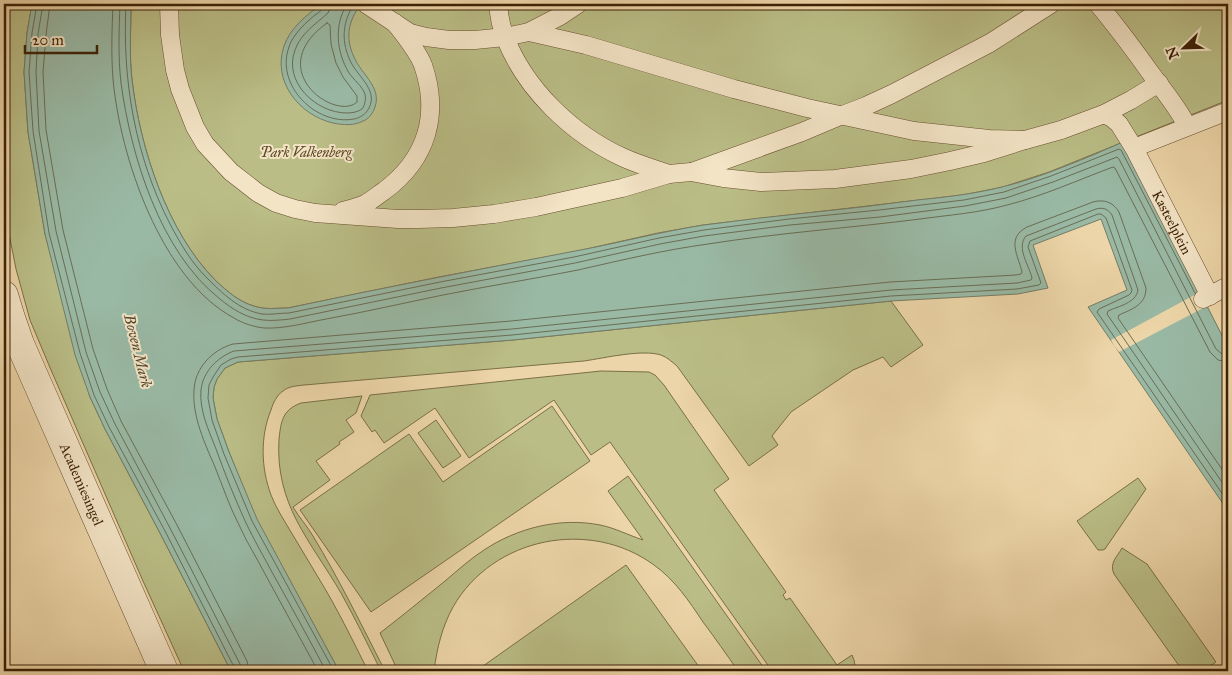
<svg xmlns="http://www.w3.org/2000/svg" width="1232" height="675" font-family="'IM FELL Great Primer',serif">
  <style>
    .green { fill: #babd86; stroke: #7b6f46 }
    .water { fill: #99b9a5; stroke: #747c65 }
    .pier { fill: #ecd5a8 }
    .lines { fill: none; stroke-linecap: round; stroke-linejoin: round }
    .shore { stroke: #6a6d55; stroke-width: 1 }
    .pedestrian-casing { stroke: #684e2e; stroke-width: 19 }
    .tertiary-casing { stroke: #684e2e; stroke-width: 29 }
    .pedestrian { stroke: #f3e4c6; stroke-width: 18 }
    .tertiary { stroke: #f3e4c6; stroke-width: 28 }
    .labels { text-anchor: middle; stroke-width: 4; stroke-linejoin: round; paint-order: stroke }
    .park-label { font-size: 14px; font-style: italic; fill: #5c4825; stroke: #f3e4c6 }
    .street-label { font-size: 14px; fill: #3c2105; stroke: #f3e4c6 }
    .water-label { font-size: 15px; font-style: italic; fill: #53472d; stroke: #f3e4c6 }
  </style>
  <rect width="100%" height="100%" fill="#ecd5a8"/>
  <filter id="stains"><feTurbulence type="fractalNoise" baseFrequency=".004" numOctaves="4"/><feColorMatrix values="0 0 0 0 .2 0 0 0 0 .09 0 0 0 0 .02 0 0 0 .5 -.17"/></filter>
  <radialGradient id="worn" r=".72"><stop offset=".6" stop-color="#630" stop-opacity="0"/><stop offset="1" stop-color="#630" stop-opacity=".3"/></radialGradient>
  <path class="green" d="M4 4H32L27 33 24 72 28 132 45 234 90 397 105 429 160 533 231 671H184L143 581 51 370 30 320 16 269 4 208Z
    M131 4H1228V100L1049 172 1003 187 963 195 703 225 658 233 573 252 439 277 288 308C276 308 265 310 254 306 239 302 227 291 216 281 167 232 140 148 132 80 129 55 131 29 131 4Z
    M891 301 923 345 891 367 883 357 853 370 791 412 772 436 778 445 749 466 677 366C672 362 667 357 661 355 642 349 605 358 584 361L304 385C297 386 289 386 283 391 277 395 273 403 271 410 260 437 261 468 271 495 276 508 284 520 291 532 300 547 309 562 318 577 337 608 352 639 368 671H339L256 519 229 452 217 419 213 398 214 387 217 379 225 368 238 362 513 340Z
    M601 371 649 372 655 375 664 385 729 479 714 490 786 592 783 595 786 600 790 598 837 665 852 655 854 660 856 671H772L610 442 591 455 554 400 469 458 435 408 384 443 375 430 372 432 361 416 370 395Z
    M362 396 356 413 346 420 354 432 339 442 340 444 316 461 330 480 293 507C299 517 307 526 313 536 339 579 362 626 385 671H381C368 645 355 618 341 593 310 540 275 505 279 439 281 422 282 410 301 403Z
    M552 406 590 461 371 612 300 510 409 434 443 482Z
    M436 420 461 456 443 468 418 433Z
    M628 476 766 671H738C727 655 715 638 703 622 689 601 675 580 654 565 590 518 493 537 453 607 442 627 437 648 434 671H398L380 633C402 616 424 598 445 581 458 570 470 559 484 550 517 528 560 517 600 525 615 528 628 535 643 540L608 491Z
    M1138 478 1146 489 1105 549 1103 550H1098L1077 521Z
    M1122 548 1147 564 1216 662 1203 671 1182 670 1114 574C1109 563 1117 557 1122 548Z
    M626 565 702 671H476Z"/>
  <path class="water" d="M32 4H131C131 29 129 55 132 80 140 148 167 232 216 281 227 291 239 302 254 306 265 310 276 308 288 308 381 288 476 270 570 252 615 244 659 232 704 225 775 215 847 210 917 200 946 197 974 194 1002 187 1043 177 1084 159 1123 142L1228 347V511L1088 307 1127 290 1101 219 1033 245 1048 288 1018 294 891 301 513 340 238 362 225 368 217 379 214 387 213 398 217 419 229 452 257 519 339 671H231L160 533 105 429 90 397 75 355 45 234 28 132 24 72 27 33Z
    M321 4H361C348 21 345 38 354 57 361 74 382 87 375 107 373 113 369 119 363 121 354 126 343 125 333 123 299 115 272 81 284 46 290 28 307 15 321 4Z"/>
  <path class="pier" d="M1200 292 1207 306 1119 352 1114 346 1111 340Z"/>
  <g class="lines">
    <path class="shore" d="M37 4 32 33 29 72 33 131 49 233 80 353 94 395 109 427 165 531 234 667 235 671
      M43 4 38 34 36 72 39 131 56 231 86 352 100 392 115 424 170 528 240 664 241 671
      M50 4 46 35 43 72 46 130 63 230 93 349 107 389 121 421 177 525 247 661 249 671
      M113 4C112 29 111 54 113 79 120 157 161 279 234 318 242 323 254 327 264 328 284 329 305 323 326 319 365 312 404 303 443 295 488 286 533 279 578 270 622 260 664 250 708 244 778 233 849 228 920 219 949 215 978 213 1007 205 1043 196 1078 180 1113 167L1115 168 1210 352 1218 360 1228 362
      M120 4C119 30 118 57 121 83 131 156 160 252 220 299 232 309 246 318 263 320 272 321 281 320 290 319L441 288 575 263 660 244 704 236 790 225 880 217 965 206 1006 198 1053 182 1117 157 1119 159 1216 349 1222 354 1228 355
      M126 4C122 80 135 156 170 224 180 243 191 262 206 277 222 293 239 310 262 314 270 315 280 313 289 313L440 282 574 257 659 238 704 230 789 219 879 210 964 200 1004 192 1051 176 1119 149 1121 150 1195 293
      M324 4C324 5 324 6 323 7 322 11 318 13 315 15 308 21 301 27 296 34 293 38 290 43 289 47 275 85 316 126 354 119 360 118 366 114 369 108 379 89 355 75 349 58 341 39 343 21 354 4
      M330 4V8L328 13C316 24 301 33 295 50 283 82 316 113 347 113 352 113 358 112 362 109 365 105 366 99 365 94 362 86 354 80 349 73 336 51 334 25 347 4
      M327 23 330 25 331 44 336 63 343 77 357 96V102C336 122 261 70 327 23Z
      M318 671C300 639 283 606 265 574 257 558 247 543 240 527 230 508 223 487 215 467 205 444 192 416 194 390 195 368 212 350 233 344L511 321 890 282 1016 275 1021 274 1022 272C1018 255 1006 238 1027 227L1093 202C1104 199 1113 202 1119 212L1146 288C1146 305 1132 309 1119 315L1118 318 1228 478
      M326 671C309 639 291 606 273 574 264 557 254 540 246 523 235 499 225 474 216 449 209 431 199 410 201 390 203 371 218 357 234 351L512 329 891 290 1017 283 1031 280 1032 278C1029 265 1016 248 1026 236L1096 209C1103 207 1108 209 1112 215L1138 290C1136 303 1119 306 1108 311L1107 314 1228 491
      M334 671 252 521 224 454 212 420 208 398 209 385 213 377 221 365 231 359 238 357 512 335 891 296 1017 289 1039 285 1041 283 1028 247 1030 241 1098 214H1101L1106 218 1132 290 1131 293 1129 295 1099 309 1097 312 1228 502"/>
    <g class="pedestrian-casing">
      <g id="pedestrian">
        <path d="M169 4 170 35 175 70 180 89 195 127 205 144 231 172 258 193 276 203 295 209 315 213 398 219H418L453 218 494 214 536 207 622 188 669 174 691 172 723 178 761 182 835 179 911 169 950 161 984 153 1025 140"/>
        <path d="M366 4 410 33 426 37 449 40H475L505 37 529 32 560 16 578 4"/>
        <path d="M498 4C499 15 501 27 505 37 525 89 572 134 622 157 637 164 654 169 669 174"/>
        <path d="M1098 4C1117 27 1135 51 1152 75 1164 91 1178 108 1187 126"/>
        <path d="M529 32 586 45 734 89 807 108 914 131 989 139 1025 140 1061 130 1104 114 1131 100 1159 83"/>
        <path id="s1" d="M1104 114 1112 118 1119 124 1134 148 1210 296"/>
        <path d="M1134 148 1228 111"/>
        <path d="M692 172 802 132 840 116 866 106 892 94 990 43 1051 4"/>
        <path d="M343 211C350 209 358 207 365 204 371 201 378 195 384 191 427 159 440 115 423 65 417 50 405 36 395 23"/>
        <path d="M1203 299 1228 286"/>
      </g>
    </g>
    <g class="tertiary-casing">
      <g id="tertiary">
        <path id="s2" d="M4 295 10 315 20 344 164 671"/>
      </g>
    </g>
    <use href="#pedestrian" class="pedestrian"/>
    <use href="#tertiary" class="tertiary"/>
  </g>
  <g class="labels">
    <g class="park-label">
      <text x="306" y="157">Park Valkenberg</text>
    </g>
    <g class="street-label">
      <text dy="5" stroke="none"><textPath href="#s1" startOffset="130">Kasteelplein</textPath></text>
      <text dy="5" stroke="none"><textPath href="#s2" startOffset="205">Academiesingel</textPath></text>
    </g>
    <g class="water-label">
      <text transform="translate(138 351) rotate(76)" y="5">Boven Mark</text>
    </g>
  </g>
  <rect width="1232" height="675" fill="none" stroke="#ecd5a8" stroke-width="20"/>
  <rect x="5" y="5" width="1222" height="665" fill="none" stroke="#3c2105" stroke-width="2.5"/>
  <rect x="10" y="10" width="1212" height="655" fill="none" stroke="#3c2105"/>
  <g transform="translate(1184 48) rotate(247)" stroke="#f3e4c6" stroke-width="4" paint-order="stroke">
  <path d="M0-4L9 19L0 12L-9 19Z" fill="#3c2105"/>
  <text y="-8" font-size="14" font-weight="bold" text-anchor="middle" fill="#3c2105">N</text>
  </g>
  <path d="M25 45v8h72v-8" fill="none" stroke="#3c2105" stroke-width="2.5"/>
  <text x="32" y="45" font-size="15" fill="#3c2105" stroke="#f3e4c6" stroke-width="4" paint-order="stroke">20 m</text>
  <rect width="100%" height="100%" filter="url(#stains)"/>
  <rect width="100%" height="100%" fill="url(#worn)"/>
</svg>
